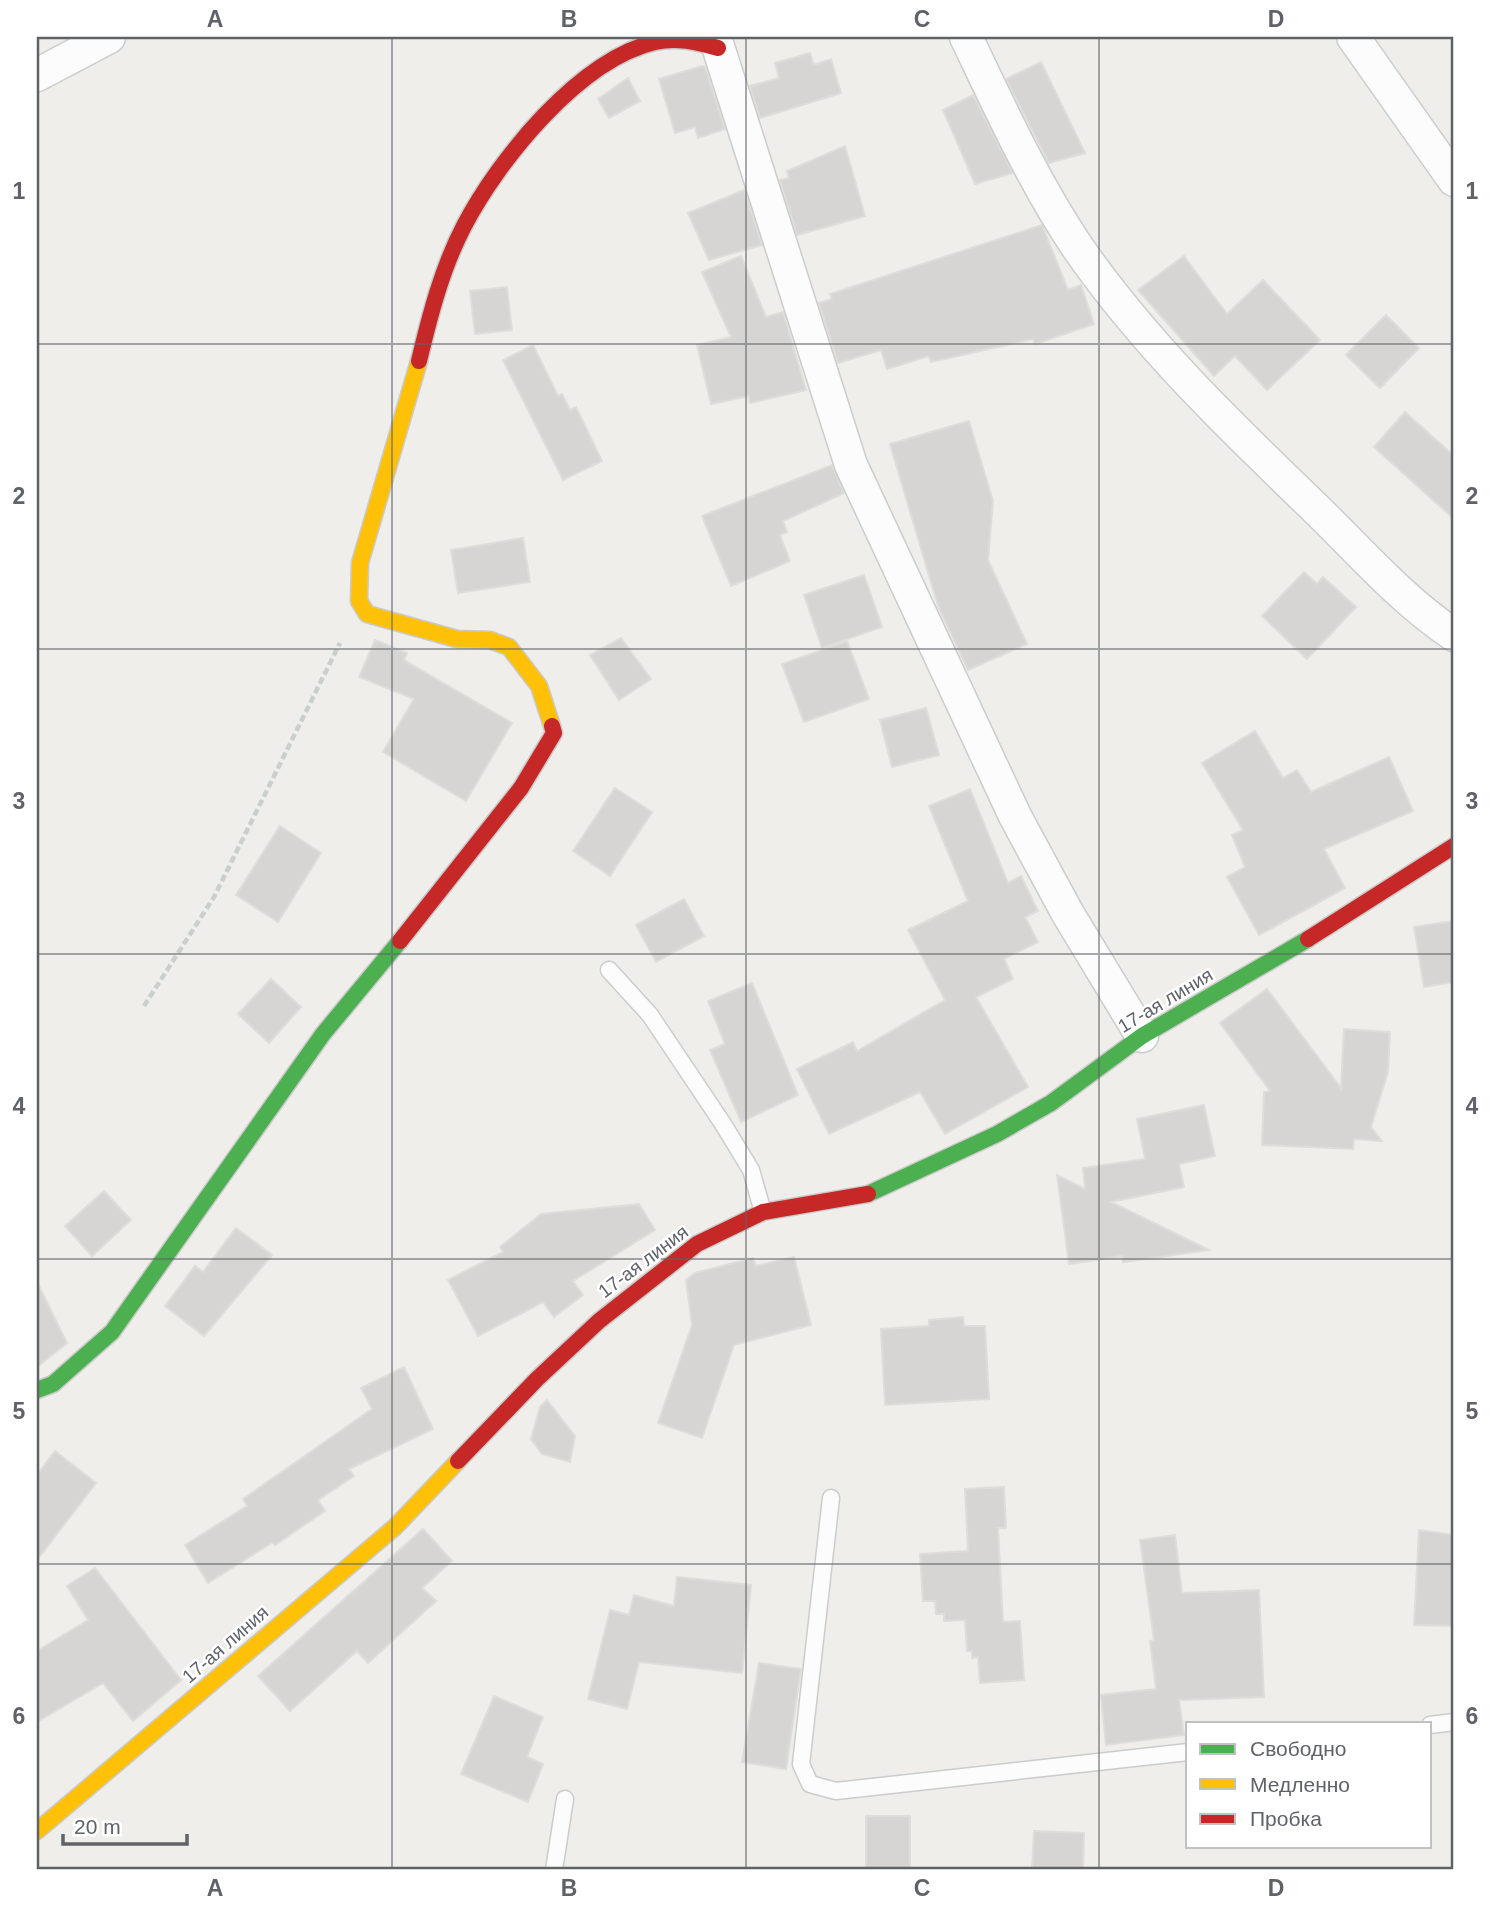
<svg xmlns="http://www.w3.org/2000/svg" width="1491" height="1907" font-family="Helvetica,sans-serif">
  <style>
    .building { fill: #d6d5d3; stroke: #deddd9; stroke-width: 2 }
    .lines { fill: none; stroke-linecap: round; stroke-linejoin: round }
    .lane-casing { stroke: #cbcccc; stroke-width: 19 }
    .street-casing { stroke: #cbcccc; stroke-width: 35 }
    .fast-casing { stroke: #cacacb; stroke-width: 19 }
    .slow-casing { stroke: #cacacb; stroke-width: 19 }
    .jam-casing { stroke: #cacacb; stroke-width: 19 }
    .path { stroke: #cacfcc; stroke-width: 4.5; stroke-dasharray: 7 3.5; stroke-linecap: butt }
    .lane { stroke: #fdfcfc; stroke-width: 16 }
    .street { stroke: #fdfcfc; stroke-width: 32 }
    .fast { stroke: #4caf50; stroke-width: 16 }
    .slow { stroke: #ffc107; stroke-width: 16 }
    .jam { stroke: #c62828; stroke-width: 16 }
    .grid { fill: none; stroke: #5f6368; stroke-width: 2; stroke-opacity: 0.55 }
    .labels { text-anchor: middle; stroke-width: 5; stroke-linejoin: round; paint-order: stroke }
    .street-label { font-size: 19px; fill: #5f6368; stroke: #fff }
    .neatline { fill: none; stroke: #5f6368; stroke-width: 2.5 }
    .grid-label { font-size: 23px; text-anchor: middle; font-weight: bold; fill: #5f6368 }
  </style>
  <rect width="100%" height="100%" fill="#efeeea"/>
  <path class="building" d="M810 53 814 65 831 59 841 93 760 118 750 86 779 78 775 63Z
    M1041 62 1085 153 1049 163 1006 79Z
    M702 66 705 67 725 129 698 138 695 127 675 133 659 79Z
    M628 78 640 101 609 118 598 99Z
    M973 95 1013 173 975 184 943 110Z
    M845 146 865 216 797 235 780 180 789 178 787 171Z
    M744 190 762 245 709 260 688 213Z
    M1042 225 1068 290 1081 285 1094 324 1035 344 1033 339 931 362 929 356 887 369 881 350 838 363 819 303 832 299 830 294Z
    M741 256 766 317 783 312 806 390 750 403 749 396 711 404 697 345 731 337 702 272Z
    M1184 256 1227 314 1263 280 1320 340 1267 390 1235 356 1214 376 1138 290Z
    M507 287 512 330 475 334 470 291Z
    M1386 315 1419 348 1380 388 1346 355Z
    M533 345 558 396 562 394 570 410 576 407 602 461 563 480 503 360Z
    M1405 412 1454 456V519L1374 447Z
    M969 421 993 501 988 560 1027 644 968 670 938 606 890 444Z
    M832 465 844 493 783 521 787 532 780 535 790 561 731 586 702 516Z
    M523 538 530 582 458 593 451 550Z
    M1304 572 1317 584 1323 577 1356 607 1307 659 1262 616Z
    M864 575 882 627 822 648 804 595Z
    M621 638 651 679 619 700 590 655Z
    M375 640 407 653 404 660 512 723 466 801 383 752 414 699 359 677Z
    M847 641 869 699 804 722 782 664Z
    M926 708 939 755 892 767 880 720Z
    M1255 731 1283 778 1297 770 1311 792 1389 757 1413 811 1324 849 1345 888 1259 935 1227 877 1245 867 1232 835 1243 830 1202 763Z
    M615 788 652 812 610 876 573 851Z
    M970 789 1008 883 1021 876 1038 911 1025 917 1038 942 1004 959 1013 979 976 997 1028 1087 945 1134 920 1092 829 1134 797 1069 853 1042 857 1051 945 1000 908 930 968 901 929 806Z
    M280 826 321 853 278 922 236 895Z
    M684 899 704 936 656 962 636 925Z
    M1454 921V982L1424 987 1414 927Z
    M271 979 301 1007 269 1043 238 1014Z
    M752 983 798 1095 741 1122 710 1050 725 1044 708 1001Z
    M1267 989 1341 1088 1344 1029 1390 1032 1388 1072 1371 1127 1382 1141 1354 1139 1353 1149 1262 1145 1264 1092 1270 1091 1220 1023Z
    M1204 1105 1215 1156 1179 1164 1184 1187 1111 1202 1209 1250 1123 1262 1122 1256 1069 1264 1057 1175 1085 1189 1083 1168 1145 1159 1137 1119Z
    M104 1191 131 1220 92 1256 65 1226Z
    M639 1204 655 1230 573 1281 583 1295 554 1317 543 1302 478 1336 448 1280 503 1252 500 1247 541 1214Z
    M236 1228 272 1255 204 1336 165 1306 195 1266 203 1272Z
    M794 1257 811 1325 734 1345 702 1438 658 1423 692 1325 686 1280 695 1273 753 1258 756 1266Z
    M37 1282 67 1343 37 1367Z
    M963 1317 964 1326H985L989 1399 885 1405 881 1329 929 1326V1320Z
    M404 1367 433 1429 349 1469 354 1476 318 1500 325 1511 275 1545 273 1542 208 1583 185 1545 247 1506 243 1499 372 1409 361 1388Z
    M547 1400 575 1436 570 1462 542 1454 531 1439 540 1407Z
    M55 1451 96 1483 37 1560V1475Z
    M1004 1487 1006 1528H998L1003 1622 1020 1621 1024 1680 980 1683 978 1657 972 1658V1651H967L965 1620 944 1621V1614H936L935 1601H923L920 1554 968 1551 965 1489Z
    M423 1529 452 1561 422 1588 436 1601 368 1663 357 1651 290 1711 258 1676Z
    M1419 1530 1454 1535V1626L1414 1625Z
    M1175 1535 1182 1593 1259 1590 1264 1697 1179 1700 1184 1735 1106 1745 1101 1695 1156 1689 1150 1641 1154 1640 1140 1540Z
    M95 1568 181 1680 133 1721 103 1683 37 1722V1651L88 1620 67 1586Z
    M677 1577 751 1585 742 1673 639 1662 627 1709 588 1699 610 1610 629 1615 634 1595 674 1606Z
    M759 1663 801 1669 786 1769 742 1762Z
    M494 1696 543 1717 527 1757 543 1764 528 1802 461 1774Z
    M866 1816H910V1870H866Z
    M1034 1831 1084 1833 1083 1870H1032Z"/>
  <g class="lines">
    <g class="lane-casing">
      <path id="lane" d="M609 970 650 1015 723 1124 751 1170 763 1212
        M831 1498 801 1764 810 1784 836 1791 1188 1752
        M1430 1725 1454 1722
        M554 1870 565 1799"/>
    </g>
    <g class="street-casing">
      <path id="street" d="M715 37 851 465 1015 816 1068 914 1142 1036
        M966 37C1000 108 1034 183 1078 248 1144 343 1227 423 1310 503 1358 549 1399 598 1454 635
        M1353 37 1454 180
        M37 75 109 37"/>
    </g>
    <g class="fast-casing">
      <path id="fast" d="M868 1194 997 1134 1051 1103 1142 1036 1308 939
        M37 1390 53 1384 112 1332 323 1034 400 941"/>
    </g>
    <g class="slow-casing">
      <path id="slow" d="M419 361 360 563 359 601 367 614 457 639 490 640 509 647 539 686 552 726
        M37 1831 395 1527 458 1461"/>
    </g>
    <g class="jam-casing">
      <path id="jam" d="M419 361C430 315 442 268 464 226 499 159 579 60 655 42 677 37 697 42 718 48
        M1308 939 1454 846
        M400 941 521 788 554 733 552 726
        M458 1461 537 1379 599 1321 697 1244 763 1212 868 1194"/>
    </g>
    <path class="path" d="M144 1006 214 897 340 643"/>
    <use href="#lane" class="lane"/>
    <use href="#street" class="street"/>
    <use href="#fast" class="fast"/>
    <use href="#slow" class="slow"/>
    <use href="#jam" class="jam"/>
  </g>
  <path class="grid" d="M392 37V1870M746 37V1870M1099 37V1870M37 344H1454M37 649H1454M37 954H1454M37 1259H1454M37 1564H1454"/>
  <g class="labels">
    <g class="street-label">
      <text transform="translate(1165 1000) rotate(-31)" y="7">17-ая линия</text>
      <text transform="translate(643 1261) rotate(-37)" y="7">17-ая линия</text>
      <text transform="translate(225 1644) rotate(-41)" y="7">17-ая линия</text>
    </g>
  </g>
  <rect width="1491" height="1907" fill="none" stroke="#ffffff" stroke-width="77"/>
  <rect x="1186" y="1722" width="245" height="126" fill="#ffffff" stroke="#bfc1c3" stroke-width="2"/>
  <rect x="1200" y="1744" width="35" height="10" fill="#4caf50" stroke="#bfc1c3" stroke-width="2"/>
  <text x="1250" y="1756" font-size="21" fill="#5f6368">Свободно</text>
  <rect x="1200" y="1779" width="35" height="10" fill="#ffc107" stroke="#bfc1c3" stroke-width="2"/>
  <text x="1250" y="1792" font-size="21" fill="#5f6368">Медленно</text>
  <rect x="1200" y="1814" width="35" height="10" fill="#c62828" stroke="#bfc1c3" stroke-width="2"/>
  <text x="1250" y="1826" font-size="21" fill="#5f6368">Пробка</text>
  <path d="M63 1834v10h124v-10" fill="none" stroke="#5f6368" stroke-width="3.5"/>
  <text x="74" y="1834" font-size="21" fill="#5f6368" stroke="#ffffff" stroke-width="5" paint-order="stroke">20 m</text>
  <rect x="38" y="38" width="1414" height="1830" class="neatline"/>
  <g class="grid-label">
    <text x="215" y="27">A</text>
    <text x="569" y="27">B</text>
    <text x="922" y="27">C</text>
    <text x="1276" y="27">D</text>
    <text x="19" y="199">1</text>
    <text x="1472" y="199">1</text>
    <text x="19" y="504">2</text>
    <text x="1472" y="504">2</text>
    <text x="19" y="809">3</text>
    <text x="1472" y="809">3</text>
    <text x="19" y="1114">4</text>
    <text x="1472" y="1114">4</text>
    <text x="19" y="1419">5</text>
    <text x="1472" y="1419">5</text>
    <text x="19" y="1724">6</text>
    <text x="1472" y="1724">6</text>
    <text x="215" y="1896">A</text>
    <text x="569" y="1896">B</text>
    <text x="922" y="1896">C</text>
    <text x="1276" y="1896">D</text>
  </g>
</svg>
